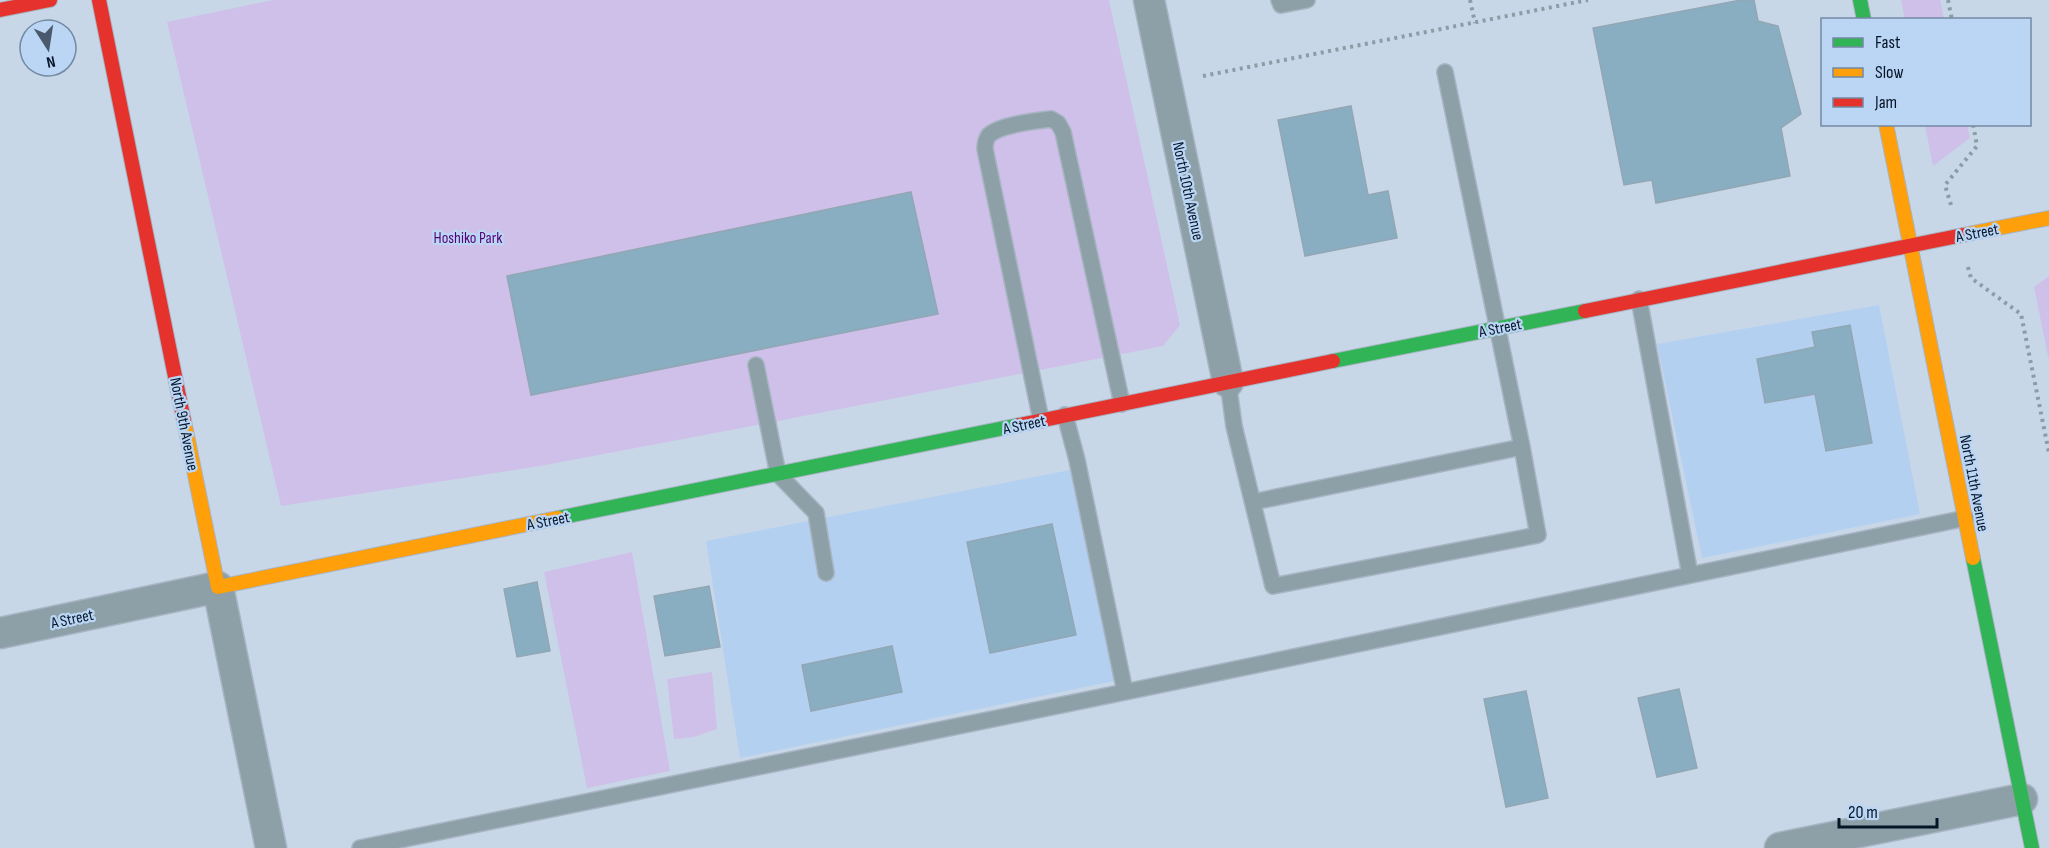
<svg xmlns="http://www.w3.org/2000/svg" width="2049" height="848" font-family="'Sofia Sans Condensed',sans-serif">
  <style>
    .built { fill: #b4d0f1 }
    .green { fill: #cfc0e9 }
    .building { fill: #89aec1; stroke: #92a6b4; stroke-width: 1.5 }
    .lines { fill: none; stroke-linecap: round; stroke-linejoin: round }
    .lane-casing { stroke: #a8b4c3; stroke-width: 18 }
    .street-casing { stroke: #a8b4c3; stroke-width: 33 }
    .fast-casing { stroke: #a8b4c3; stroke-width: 16 }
    .slow-casing { stroke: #a8b4c3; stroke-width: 16 }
    .jam-casing { stroke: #a8b4c3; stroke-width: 16 }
    .path { stroke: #8c9ca5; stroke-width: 4; stroke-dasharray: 3 4.5; stroke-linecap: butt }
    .lane { stroke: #8da0a7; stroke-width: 15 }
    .street { stroke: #8da0a7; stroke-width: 30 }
    .fast { stroke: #30b455; stroke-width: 14 }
    .slow { stroke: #ff9f0a; stroke-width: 14 }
    .jam { stroke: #e5322d; stroke-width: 14 }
    .labels { text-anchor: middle; stroke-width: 4.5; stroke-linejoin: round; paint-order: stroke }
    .street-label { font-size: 16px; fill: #061528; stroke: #bbd6f5 }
    .park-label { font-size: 16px; fill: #570076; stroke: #bbd6f5 }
  </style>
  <rect width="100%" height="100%" fill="#c8d7e8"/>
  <path class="built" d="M1879 305 1920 514 1702 558 1657 344Z
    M1070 470 1114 681 740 758 706 541Z"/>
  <path class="green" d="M273 0H1109L1180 325 1163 346 768 423 540 466 281 506 167 22Z
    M1901 0H1940L1944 19H1905Z
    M1925 125H1967L1970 138 1933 166Z
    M2049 276V361L2034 287Z
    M632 552 670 771 587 788 544 572Z
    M712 672 717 729 694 737 674 739 667 679Z"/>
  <path class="building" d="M1741 0H1754L1758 21 1778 26 1801 114 1781 128 1790 176 1656 203 1652 180 1624 185 1593 28Z
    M1351 106 1368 195 1388 191 1397 238 1305 256 1278 120Z
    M911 192 938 314 531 395 507 276Z
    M1850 325 1872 443 1826 451 1815 394 1765 403 1757 359 1815 347 1812 332Z
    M1052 524 1076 635 990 653 967 542Z
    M537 582 550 651 517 657 504 589Z
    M709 586 720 647 665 656 654 596Z
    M892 646 902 692 811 711 802 665Z
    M1679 689 1697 768 1657 777 1638 698Z
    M1526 691 1548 798 1506 807 1484 699Z"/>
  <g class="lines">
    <g class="lane-casing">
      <path id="lane" d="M1279 0 1281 5 1307 0
        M1639 299 1690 575
        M756 365 778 474 816 513 826 573
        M1228 382 1234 426 1273 586 1538 535 1522 447 1445 72
        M1065 415 1077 460 1125 692 1966 518
        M1041 420 985 149C985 144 986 139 989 135 1001 124 1036 121 1051 119L1058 123 1063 132 1122 404
        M1253 502 1522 447
        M360 848 1125 692"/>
    </g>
    <g class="street-casing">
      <path id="street" d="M1149 0 1228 382
        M0 633 218 587 271 848
        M1780 848 2022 799"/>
    </g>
    <g class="fast-casing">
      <path id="fast" d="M1860 0 1864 20
        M1333 361 1585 311
        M558 518 1019 425
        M1973 558 2032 848"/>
    </g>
    <g class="slow-casing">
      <path id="slow" d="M1886 124 1973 558
        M1963 235 2049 218
        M184 421 218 587 558 518"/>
    </g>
    <g class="jam-casing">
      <path id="jam" d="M99 0 184 421
        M0 10 50 0
        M1585 311 1963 235
        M1019 425 1333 361"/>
    </g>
    <path class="path" d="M1470 0 1475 23
      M1948 0 1952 20
      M1203 76 1588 0
      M1951 205 1945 185 1977 146 1973 124
      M1968 267 1971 278 2021 314 2049 453"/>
    <use href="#lane" class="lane"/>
    <use href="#street" class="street"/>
    <use href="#fast" class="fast"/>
    <use href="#slow" class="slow"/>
    <use href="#jam" class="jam"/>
  </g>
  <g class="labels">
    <g class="street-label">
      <text transform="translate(1189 191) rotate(78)" y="6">North 10th Avenue</text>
      <text transform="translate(1977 232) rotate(-11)" y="6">A Street</text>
      <text transform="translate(1500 327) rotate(-11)" y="6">A Street</text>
      <text transform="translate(185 424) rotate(79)" y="6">North 9th Avenue</text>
      <text transform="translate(1024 424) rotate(-12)" y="6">A Street</text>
      <text transform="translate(1975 483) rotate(79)" y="6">North 11th Avenue</text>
      <text transform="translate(548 520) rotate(-11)" y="6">A Street</text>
      <text transform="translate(72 618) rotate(-12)" y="6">A Street</text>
    </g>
    <g class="park-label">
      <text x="468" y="243">Hoshiko Park</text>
    </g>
  </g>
  <rect x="1821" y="18" width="210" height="108" fill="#bbd6f5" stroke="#7389a3" stroke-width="1.5"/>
  <rect x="1833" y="38" width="30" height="9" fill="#30b455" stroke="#7389a3" stroke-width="1.5"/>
  <text x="1875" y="48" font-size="18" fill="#061528">Fast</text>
  <rect x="1833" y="68" width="30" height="9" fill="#ff9f0a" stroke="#7389a3" stroke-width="1.5"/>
  <text x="1875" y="78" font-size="18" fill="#061528">Slow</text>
  <rect x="1833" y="98" width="30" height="9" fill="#e5322d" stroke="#7389a3" stroke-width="1.5"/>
  <text x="1875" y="108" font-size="18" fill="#061528">Jam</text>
  <g transform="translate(48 48) rotate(168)"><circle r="28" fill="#bbd6f5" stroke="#7389a3" stroke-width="1.5"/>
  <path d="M0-4.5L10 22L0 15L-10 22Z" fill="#4a596b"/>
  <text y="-9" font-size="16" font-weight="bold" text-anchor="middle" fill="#061528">N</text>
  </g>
  <path d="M1839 818v9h98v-9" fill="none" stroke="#061528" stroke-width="3"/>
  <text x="1848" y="818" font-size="18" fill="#061528" stroke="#bbd6f5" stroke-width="4.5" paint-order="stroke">20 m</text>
</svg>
